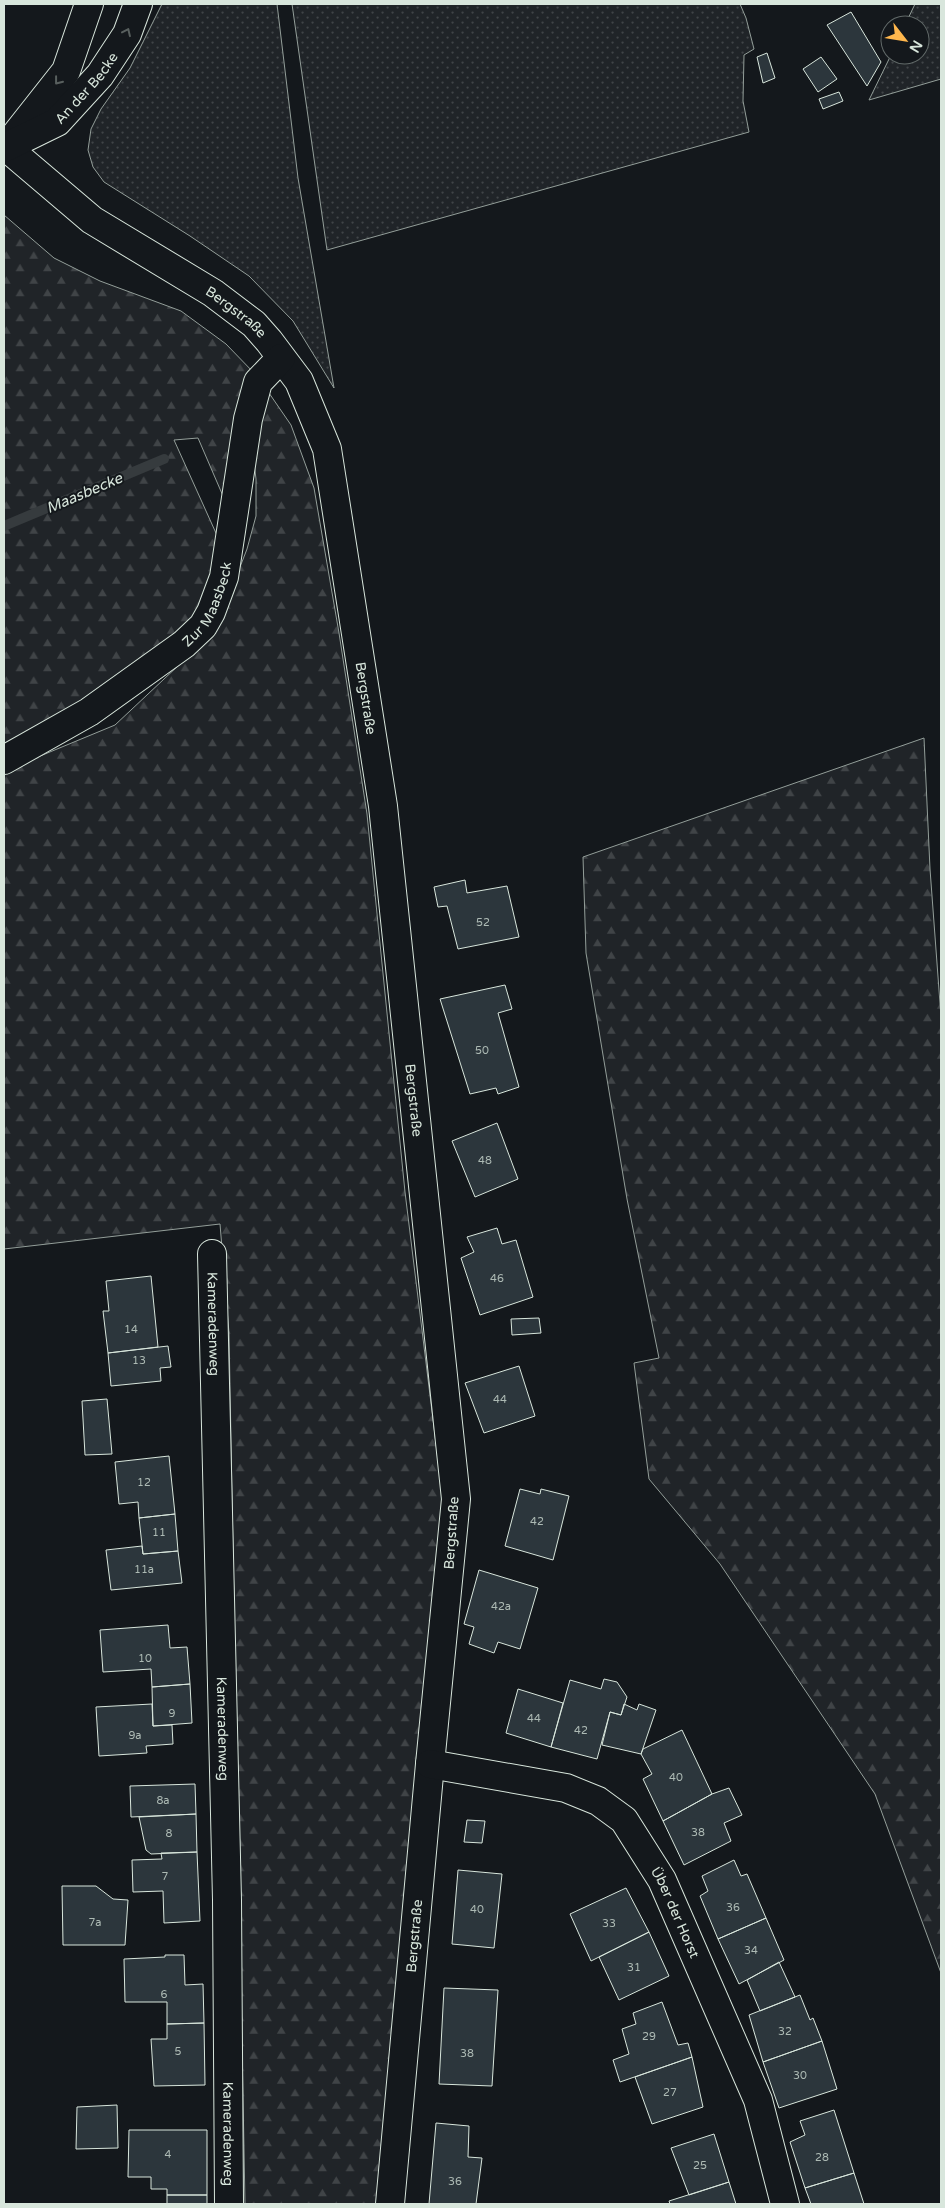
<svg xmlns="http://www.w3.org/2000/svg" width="945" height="2208" font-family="'Varela Round',sans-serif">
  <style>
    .grass { fill: url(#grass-dots); stroke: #939e99 }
    .forest { fill: url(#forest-firs); stroke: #939e99 }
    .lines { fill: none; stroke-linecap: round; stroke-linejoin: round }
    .stream { stroke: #363b3e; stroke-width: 10 }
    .building { fill: #2c363c; stroke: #d8e6dc }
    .minor-casing { stroke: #d8e6dc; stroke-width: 30 }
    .minor { stroke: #14181c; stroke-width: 28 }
    .oneway { stroke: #59605f }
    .labels { text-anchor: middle; stroke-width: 4; stroke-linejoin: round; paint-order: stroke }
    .number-label { font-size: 11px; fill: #adbab4 }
    .street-label { font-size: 14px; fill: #d8e6dc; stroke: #14181c }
    .water-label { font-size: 15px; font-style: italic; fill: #d8e6dc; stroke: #14181c }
  </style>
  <defs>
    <pattern id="grass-dots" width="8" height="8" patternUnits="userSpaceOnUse" patternTransform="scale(1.25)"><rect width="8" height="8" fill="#202428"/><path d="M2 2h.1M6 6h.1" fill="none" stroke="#404447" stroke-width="1.8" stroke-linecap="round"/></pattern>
    <pattern id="forest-firs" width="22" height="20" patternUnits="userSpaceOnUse" patternTransform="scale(1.25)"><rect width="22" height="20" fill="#202428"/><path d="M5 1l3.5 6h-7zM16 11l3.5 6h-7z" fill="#404447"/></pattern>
  </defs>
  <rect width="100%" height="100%" fill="#14181c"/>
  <path class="grass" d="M162 4H277L298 178 334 388 293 321 249 276 190 236 104 182 93 167 88 150 91 129 101 109 130 68Z
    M292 4H740L746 18 754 49 744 55 743 101 749 132 327 250Z
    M915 4H941V79L869 100 891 55H920V25H905Z"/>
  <path class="forest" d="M4 215 54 258 100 281 181 311 226 344 255 374 223 496 198 438 174 440 220 542 214 583 196 618 82 706 4 750Z
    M269 393 291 425 314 488 339 633 367 814 405 1192 444 1509 381 2204H245L229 1333 220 1224 4 1249V771L115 725 196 649 232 577 240 567 247 549 256 516V479L252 447 262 406Z
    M924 738 930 869 941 1017V1973L875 1794 720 1564 649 1479 634 1363 659 1358 627 1199 586 953 583 857Z"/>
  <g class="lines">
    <path class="stream" d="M4 526 164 459"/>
  </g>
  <path class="building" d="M851 12 881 62 867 86 827 25Z
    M767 53 775 78 763 83 757 57Z
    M821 57 837 79 818 92 803 69Z
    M839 92 843 101 823 109 819 99Z
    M465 880 467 893 507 886 519 937 458 949 447 906 438 907 434 887Z
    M505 985 512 1009 498 1013 519 1087 498 1094 496 1088 470 1094 440 999Z
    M497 1123 518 1179 475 1197 452 1141Z
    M497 1228 502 1244 516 1240 533 1297 480 1315 461 1258 474 1252 467 1237Z
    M151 1276 158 1347 108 1353 103 1311H109L106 1281Z
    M539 1318 541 1333 512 1335 511 1319Z
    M168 1346 171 1367 160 1368 161 1381 111 1386 108 1353Z
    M519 1366 535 1416 484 1433 465 1383Z
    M107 1399 112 1454 85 1455 82 1401Z
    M169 1456 175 1514 139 1518 138 1502 119 1504 115 1462Z
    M520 1489 540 1494 541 1489 569 1496 553 1560 505 1546Z
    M175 1514 178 1551 143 1554 139 1518Z
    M142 1546 143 1554 178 1551 182 1583 111 1590 106 1550Z
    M479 1570 538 1588 520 1649 498 1642 494 1653 469 1644 474 1627 464 1624Z
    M168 1625 170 1648 187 1647 190 1684 152 1687 151 1669 103 1672 100 1630Z
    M604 1679 617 1682 627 1697 621 1715 610 1712 597 1759 551 1747 570 1680 601 1689Z
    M190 1684 192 1723 153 1726 152 1687Z
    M518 1689 563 1703 551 1747 506 1733Z
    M152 1704 153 1726 172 1725 173 1744 146 1746 147 1753 99 1756 96 1707Z
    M624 1704 637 1710 639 1704 656 1710 641 1754 602 1745 610 1712 621 1715Z
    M682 1730 712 1794 663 1821 643 1779 652 1774 641 1754 643 1749Z
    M195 1784 196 1814 131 1817 130 1786Z
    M729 1788 742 1815 724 1823 731 1841 684 1865 663 1821 712 1794Z
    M196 1814 197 1852 151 1854 146 1850 139 1817Z
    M467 1820 485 1821 482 1843 464 1842Z
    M197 1852 200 1921 164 1923 163 1891 133 1892 132 1860 162 1859 161 1853Z
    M734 1860 741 1876 747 1874 766 1918 718 1939 700 1896 708 1891 702 1876Z
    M458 1870 502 1874 494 1948 452 1944Z
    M62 1886H96L113 1899 128 1900 125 1945H63Z
    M626 1888 649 1932 591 1961 570 1914Z
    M766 1918 784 1960 739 1984 718 1939Z
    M649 1932 669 1976 619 2000 599 1957Z
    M165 1955H184L185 1985 203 1984 204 2023 167 2024V2002H125L124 1959 165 1957Z
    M779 1962 795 1997 760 2011 747 1980Z
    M444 1988 498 1990 492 2086 439 2084Z
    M800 1995 810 2020 813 2018 822 2041 763 2062 749 2015Z
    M662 2002 678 2045 688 2043 692 2057 620 2082 613 2060 629 2054 622 2029 636 2024 633 2013Z
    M204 2023 205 2085 154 2086 151 2039H167V2024Z
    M822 2041 837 2089 779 2108 763 2062Z
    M692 2057 703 2107 652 2124 635 2077Z
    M117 2105 118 2148 76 2149 77 2107Z
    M834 2110 854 2173 805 2188 790 2142 805 2135 800 2121Z
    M436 2123 469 2126 468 2157 482 2158 476 2204H429Z
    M129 2130H207V2195H167V2189H151V2177H128Z
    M714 2134 729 2182 689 2195 671 2148Z
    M854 2173 864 2204H811L805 2188Z
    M729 2182 736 2204H670L669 2201Z
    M167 2195H207V2204H167Z"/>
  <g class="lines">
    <g class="minor-casing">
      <g id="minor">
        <path d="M10 142 66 71 89 4"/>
        <path id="s1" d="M6 147 92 220 213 293 254 324 269 341 299 381 327 449 383 806 456 1499 430 1764 390 2204"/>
        <path id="s2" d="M4 148 57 122 100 75 127 34 138 4"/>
        <path id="s3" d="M4 760 89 712 184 644 203 626 211 612 224 577 248 419 258 382 281 358"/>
        <path id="s4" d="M212 1254 227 1900 229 2204"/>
        <path id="s5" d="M430 1764 566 1788 598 1801 624 1820 662 1880 758 2100 785 2204"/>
      </g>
    </g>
    <use href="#minor" class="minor"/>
  </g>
  <defs><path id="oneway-chevron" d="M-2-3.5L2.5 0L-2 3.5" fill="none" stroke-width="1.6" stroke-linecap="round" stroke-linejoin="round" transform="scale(1.25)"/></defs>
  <g class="oneway">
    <use href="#oneway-chevron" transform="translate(127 32) rotate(-65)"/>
    <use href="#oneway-chevron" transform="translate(58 81) rotate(128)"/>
  </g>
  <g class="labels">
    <g class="number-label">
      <text x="483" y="926">52</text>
      <text x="482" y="1054">50</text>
      <text x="485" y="1164">48</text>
      <text x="497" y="1282">46</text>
      <text x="131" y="1333">14</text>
      <text x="139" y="1364">13</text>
      <text x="500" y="1403">44</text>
      <text x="144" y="1486">12</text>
      <text x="537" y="1525">42</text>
      <text x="159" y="1536">11</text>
      <text x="144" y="1573">11a</text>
      <text x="501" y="1610">42a</text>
      <text x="145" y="1662">10</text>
      <text x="172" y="1717">9</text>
      <text x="534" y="1722">44</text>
      <text x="581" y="1734">42</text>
      <text x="135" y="1739">9a</text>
      <text x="676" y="1781">40</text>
      <text x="163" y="1804">8a</text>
      <text x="698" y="1836">38</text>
      <text x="169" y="1837">8</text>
      <text x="165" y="1880">7</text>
      <text x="733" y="1911">36</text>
      <text x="477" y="1913">40</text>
      <text x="95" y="1926">7a</text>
      <text x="609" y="1927">33</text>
      <text x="751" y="1954">34</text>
      <text x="634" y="1971">31</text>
      <text x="164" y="1998">6</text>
      <text x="785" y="2035">32</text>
      <text x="649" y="2040">29</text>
      <text x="178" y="2055">5</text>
      <text x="467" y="2057">38</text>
      <text x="800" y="2079">30</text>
      <text x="670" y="2096">27</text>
      <text x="168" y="2158">4</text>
      <text x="822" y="2161">28</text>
      <text x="700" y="2169">25</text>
      <text x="455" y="2185">36</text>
    </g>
    <g class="street-label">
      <text dy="5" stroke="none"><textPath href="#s2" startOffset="104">An der Becke</textPath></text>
      <text dy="5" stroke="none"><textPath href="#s1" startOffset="284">Bergstraße</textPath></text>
      <text dy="5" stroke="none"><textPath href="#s3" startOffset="262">Zur Maasbeck</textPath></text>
      <text dy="5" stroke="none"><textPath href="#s1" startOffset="704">Bergstraße</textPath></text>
      <text dy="5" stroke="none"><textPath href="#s1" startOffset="1109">Bergstraße</textPath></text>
      <text dy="5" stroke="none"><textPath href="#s4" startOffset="70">Kameradenweg</textPath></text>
      <text transform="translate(451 1533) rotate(-86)" y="5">Bergstraße</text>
      <text dy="5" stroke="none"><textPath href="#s4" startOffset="475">Kameradenweg</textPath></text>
      <text dy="5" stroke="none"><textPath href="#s5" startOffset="311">Über der Horst</textPath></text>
      <text transform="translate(414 1936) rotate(-85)" y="5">Bergstraße</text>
      <text dy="5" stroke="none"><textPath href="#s4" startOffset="880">Kameradenweg</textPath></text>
    </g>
    <g class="water-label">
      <text transform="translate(84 493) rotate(-23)" y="5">Maasbecke</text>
    </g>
  </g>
  <rect width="945" height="2208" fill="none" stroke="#d8e6dc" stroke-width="10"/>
  <g transform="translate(905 40) rotate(121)"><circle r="24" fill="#14181c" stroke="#626a69"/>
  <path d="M0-4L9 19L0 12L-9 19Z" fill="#ffb74d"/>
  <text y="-8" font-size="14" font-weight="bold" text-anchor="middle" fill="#d8e6dc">N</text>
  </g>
</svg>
